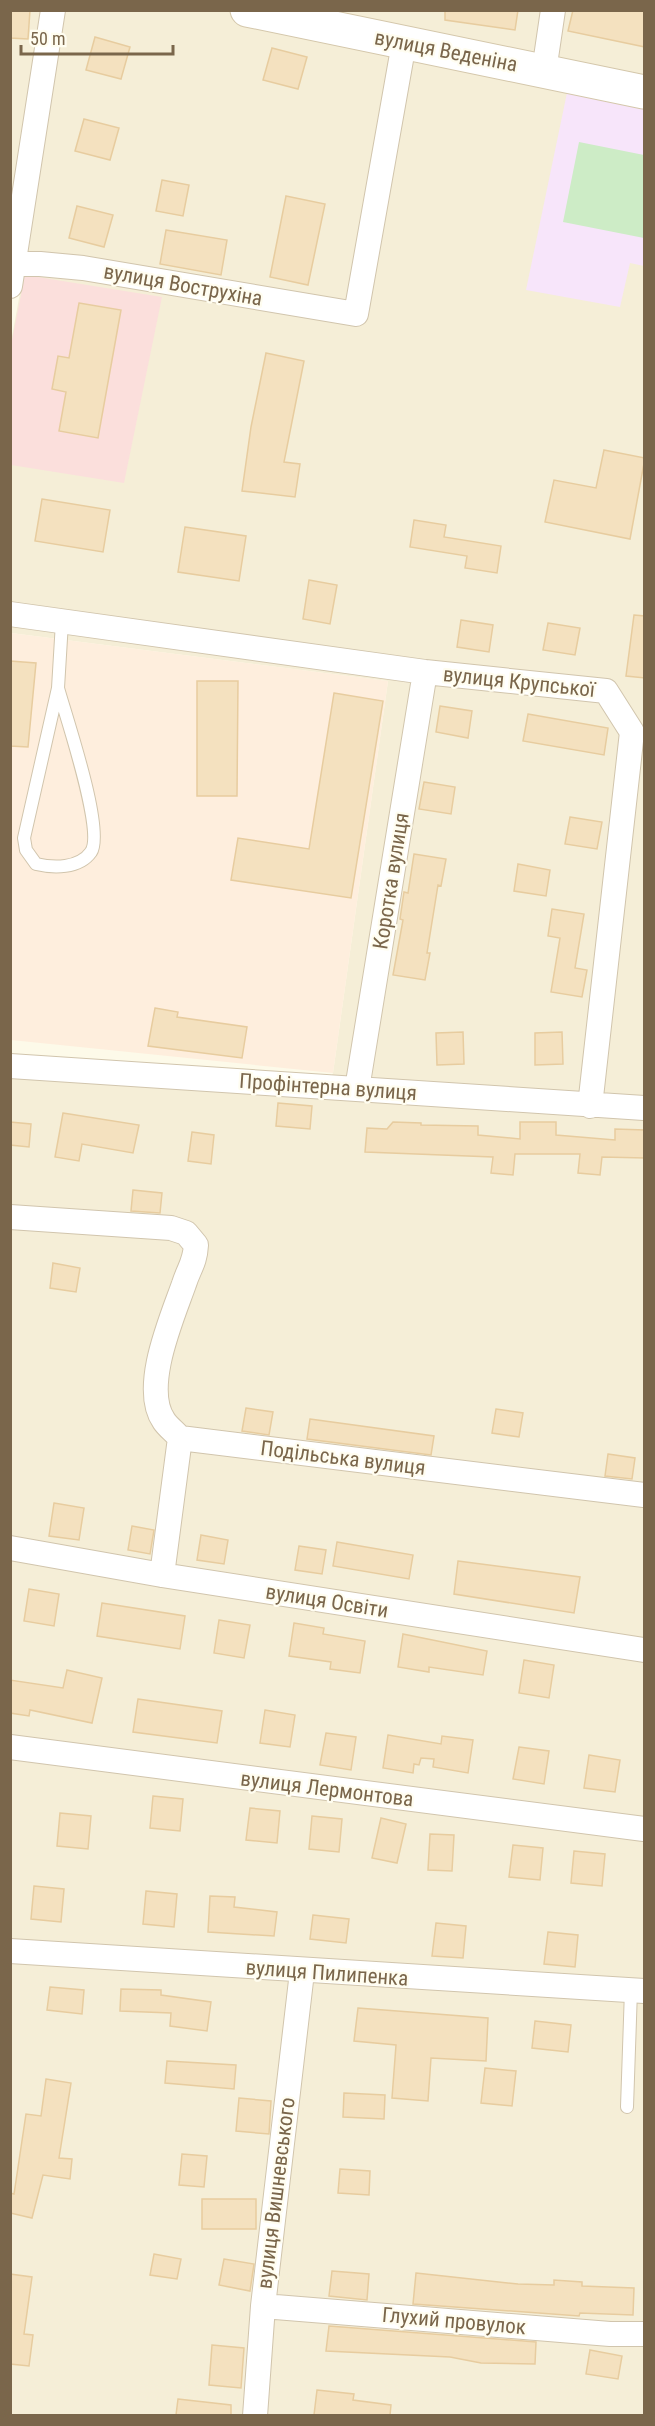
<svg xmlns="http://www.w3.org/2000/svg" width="655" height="2426" font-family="'Roboto Condensed',sans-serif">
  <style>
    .residential { fill: #f5eed7 }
    .commercial { fill: #feeedd }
    .education { fill: #f7e5fa }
    .medical { fill: #fbdfdc }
    .green { fill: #cdecc6 }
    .building { fill: #f4e1bf; stroke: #e7cc9f; stroke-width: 1.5 }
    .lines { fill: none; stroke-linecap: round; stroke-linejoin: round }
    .lane-casing { stroke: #d1c5ad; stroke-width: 14 }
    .street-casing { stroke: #d1c5ad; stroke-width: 26 }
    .secondary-casing { stroke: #d4c7ab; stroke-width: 35 }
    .lane { stroke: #fff; stroke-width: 12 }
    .street { stroke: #fff; stroke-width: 24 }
    .secondary { stroke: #fff; stroke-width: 33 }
    .labels { text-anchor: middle; stroke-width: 4.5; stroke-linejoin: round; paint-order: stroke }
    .street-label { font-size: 21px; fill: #7a664b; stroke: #fffdf0 }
  </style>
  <rect width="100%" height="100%" fill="#fdfae9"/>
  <path class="residential" d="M11 11H644V1983L11 1946V1068L323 1096 333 1073 388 681 11 633V342L31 233 11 231Z
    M10 1949 644 2000V2415H11Z"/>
  <path class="commercial" d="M11 633 388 681 333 1073 11 1040Z"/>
  <path class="education" d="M568 88 644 104V266L630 263 620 307 526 290Z"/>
  <path class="medical" d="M25 275 162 297 124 483 11 465V345Z"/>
  <path class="green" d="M579 142 644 155V238L563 222Z"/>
  <path class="building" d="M10 10H30L28 39 10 38Z
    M445 10H518L515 30 445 20Z
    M573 10H645V47L568 31Z
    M95 37 130 47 121 79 86 70Z
    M272 48 307 57 298 89 263 80Z
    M84 119 119 128 110 160 75 151Z
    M162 180 189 185 183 216 156 211Z
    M286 196 325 204 308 285 270 277Z
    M77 206 113 215 104 247 69 238Z
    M166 230 227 240 221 275 160 264Z
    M79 303 121 310 98 438 59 431 66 392 52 389 58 356 69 358Z
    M266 353 304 361 284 462 300 464 295 497 242 491 251 427Z
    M604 450 645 458 630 539 545 522 554 480 596 488Z
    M42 499 110 510 103 552 35 541Z
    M414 520 446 525 444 537 501 546 497 573 465 568 467 556 410 547Z
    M185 527 246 536 239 581 178 572Z
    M309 580 337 585 330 624 303 619Z
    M634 615 645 616V678L626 676Z
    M461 620 493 625 489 652 457 647Z
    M548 623 580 628 575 655 543 650Z
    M10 661 36 663 28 747 10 746Z
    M197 681H238L237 796H197Z
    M334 693 383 701 351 898 231 880 238 838 309 849Z
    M440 706 472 711 468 738 436 732Z
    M528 714 608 728 604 755 523 741Z
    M424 782 455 787 451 814 419 809Z
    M570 817 602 822 597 849 565 844Z
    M414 854 446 859 441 886 438 885 427 953H430L425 980 393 975 403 920 400 919 404 892 408 893Z
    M518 864 550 870 546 896 514 891Z
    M552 909 584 914 575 968 587 970 582 997 551 992 560 938 548 936Z
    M155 1008 178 1012 177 1017 247 1027 242 1058 148 1046Z
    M463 1032 464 1064 437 1065 436 1033Z
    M562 1032 563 1064 535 1065V1033Z
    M278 1103 312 1106 310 1129 276 1126Z
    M63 1113 139 1125 133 1153 82 1144 79 1161 55 1157Z
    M10 1122 31 1124 29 1147 10 1145Z
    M393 1122 421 1123V1125L478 1126V1135L520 1139V1122H556V1135L615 1140V1129L645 1130V1158L602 1157 600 1175 578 1173 580 1154H515L513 1175 491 1173 493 1157 365 1152 367 1128 387 1129Z
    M192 1132 214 1135 211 1164 188 1161Z
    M133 1190 162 1193 160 1213 131 1211Z
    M53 1263 80 1268 76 1292 50 1288Z
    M246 1408 273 1412 269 1435 242 1431Z
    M496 1409 523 1413 519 1437 492 1433Z
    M310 1419 434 1436 431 1455 307 1439Z
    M608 1454 635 1458 632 1479 605 1476Z
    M54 1503 84 1508 79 1540 49 1536Z
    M132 1526 154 1530 150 1554 128 1550Z
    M201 1535 228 1540 224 1564 197 1560Z
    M337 1542 413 1555 409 1579 333 1566Z
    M299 1546 326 1550 322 1574 295 1570Z
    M458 1561 580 1577 574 1613 454 1594Z
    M29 1589 59 1594 54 1626 24 1621Z
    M102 1603 185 1616 180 1649 97 1636Z
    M219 1620 250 1625 244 1658 214 1653Z
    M294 1623 324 1628 323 1634 365 1641 360 1673 330 1669 331 1662 289 1656Z
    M403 1634 487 1651 483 1675 429 1667V1672L398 1667Z
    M524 1660 554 1665 549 1698 519 1693Z
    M67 1670 102 1678 92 1723 30 1710 29 1716 10 1713V1680L63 1688Z
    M138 1699 222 1711 217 1743 133 1732Z
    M265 1710 295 1715 290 1747 260 1743Z
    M326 1733 356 1737 351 1770 320 1765Z
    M388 1735 441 1744 442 1736 473 1740 468 1773 433 1767 434 1759 421 1758 419 1765 414 1764 413 1773 383 1768Z
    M519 1747 549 1751 544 1784 513 1779Z
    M589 1755 620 1760 615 1792 584 1788Z
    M153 1796 183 1799 180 1831 150 1828Z
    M250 1808 280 1811 277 1843 246 1840Z
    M60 1813 91 1816 88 1849 57 1846Z
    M312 1816 342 1819 339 1852 309 1849Z
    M381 1818 406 1824 397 1863 372 1858Z
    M430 1834 454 1835 452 1871 428 1870Z
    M513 1845 543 1848 540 1880 509 1877Z
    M574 1851 605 1854 602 1886 571 1883Z
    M34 1886 64 1889 61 1922 31 1919Z
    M146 1891 177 1894 174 1927 143 1924Z
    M210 1896 235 1897 234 1907 277 1912 274 1936 208 1932Z
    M313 1915 349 1919 346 1943 310 1939Z
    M436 1923 466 1926 463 1958 432 1956Z
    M548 1932 578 1935 575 1967 544 1964Z
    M50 1987 84 1990 82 2014 47 2010Z
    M121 1989 161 1990V1995L211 2002 207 2031 170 2026 171 2013 120 2011Z
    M358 2008 488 2018 486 2061 431 2058 428 2101 392 2098 396 2045 354 2041Z
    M535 2021 571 2025 568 2052 532 2048Z
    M167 2061 236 2065 234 2089 165 2083Z
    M485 2068 516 2071 512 2106 481 2103Z
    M46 2079 71 2083 59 2158 72 2159 70 2179 43 2175 32 2218 10 2213V2193L14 2194 26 2114 41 2116Z
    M344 2093 385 2095 384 2119 343 2117Z
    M239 2098 271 2101 269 2134 236 2131Z
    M182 2154 207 2156 204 2187 179 2185Z
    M340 2169 370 2171 369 2195 338 2193Z
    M202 2199H256V2229H202Z
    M154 2254 181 2259 177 2279 150 2275Z
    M224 2259 254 2264 250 2291 219 2285Z
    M332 2271 369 2274 367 2300 329 2296Z
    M416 2273 518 2284 554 2285V2280L582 2282V2286L634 2288 633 2315 580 2313 579 2316 413 2304Z
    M10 2274 32 2277 24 2334 33 2335 29 2366 10 2364Z
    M329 2326 536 2342 535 2364 481 2363 450 2357 326 2351Z
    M212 2345 244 2348 241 2388 209 2385Z
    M590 2350 622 2356 618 2379 586 2374Z
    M317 2390 354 2394 353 2400 391 2405 390 2415H314Z
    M178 2399 231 2405V2415H176Z"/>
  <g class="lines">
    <g class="lane-casing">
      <path id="lane" d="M58 688C66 717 105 831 91 852 79 869 53 868 36 864L26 850 24 838 58 688 62 622
        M627 2107 631 1990"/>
    </g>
    <g class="street-casing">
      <path id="street" d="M544 71 553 10
        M10 264H40L83 268 356 314 404 43
        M10 286 53 10
        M10 614 425 672 606 691 632 732 590 1106
        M10 1066 644 1108
        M357 1089 425 672
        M10 1217 171 1228 186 1233 196 1245C195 1263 189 1268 184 1284 172 1318 141 1388 164 1421 168 1427 175 1432 180 1438
        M10 1548 162 1575 644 1650
        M162 1575 180 1438 644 1495
        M10 1747 644 1829
        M10 1951 644 1991
        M263 2306 610 2334H644
        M255 2416 263 2306 302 1972"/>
    </g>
    <g class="secondary-casing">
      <path id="secondary" d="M247 10 644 92"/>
    </g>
    <use href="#lane" class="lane"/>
    <use href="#street" class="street"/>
    <use href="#secondary" class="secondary"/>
  </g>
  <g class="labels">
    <g class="street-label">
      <text transform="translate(446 51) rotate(11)" y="7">вулиця Веденіна</text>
      <text transform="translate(183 285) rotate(10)" y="7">вулиця Вострухіна</text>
      <text transform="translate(519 682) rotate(6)" y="7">вулиця Крупської</text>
      <text transform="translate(391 881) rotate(-81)" y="7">Коротка вулиця</text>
      <text transform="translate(328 1087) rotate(4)" y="7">Профінтерна вулиця</text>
      <text transform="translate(343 1458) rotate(7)" y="7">Подільська вулиця</text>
      <text transform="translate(327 1601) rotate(9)" y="7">вулиця Освіти</text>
      <text transform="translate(327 1789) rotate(7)" y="7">вулиця Лермонтова</text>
      <text transform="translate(327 1973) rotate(4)" y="7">вулиця Пилипенка</text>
      <text transform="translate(276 2193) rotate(-83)" y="7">вулиця Вишневського</text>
      <text transform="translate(454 2321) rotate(5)" y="7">Глухий провулок</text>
    </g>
  </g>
  <rect width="655" height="2426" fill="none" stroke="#7a664b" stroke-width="24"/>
  <path d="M21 45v9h152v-9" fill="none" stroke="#7a664b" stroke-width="3"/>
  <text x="30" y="45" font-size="18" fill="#7a664b" stroke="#fffdf0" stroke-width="4.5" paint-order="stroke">50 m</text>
</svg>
